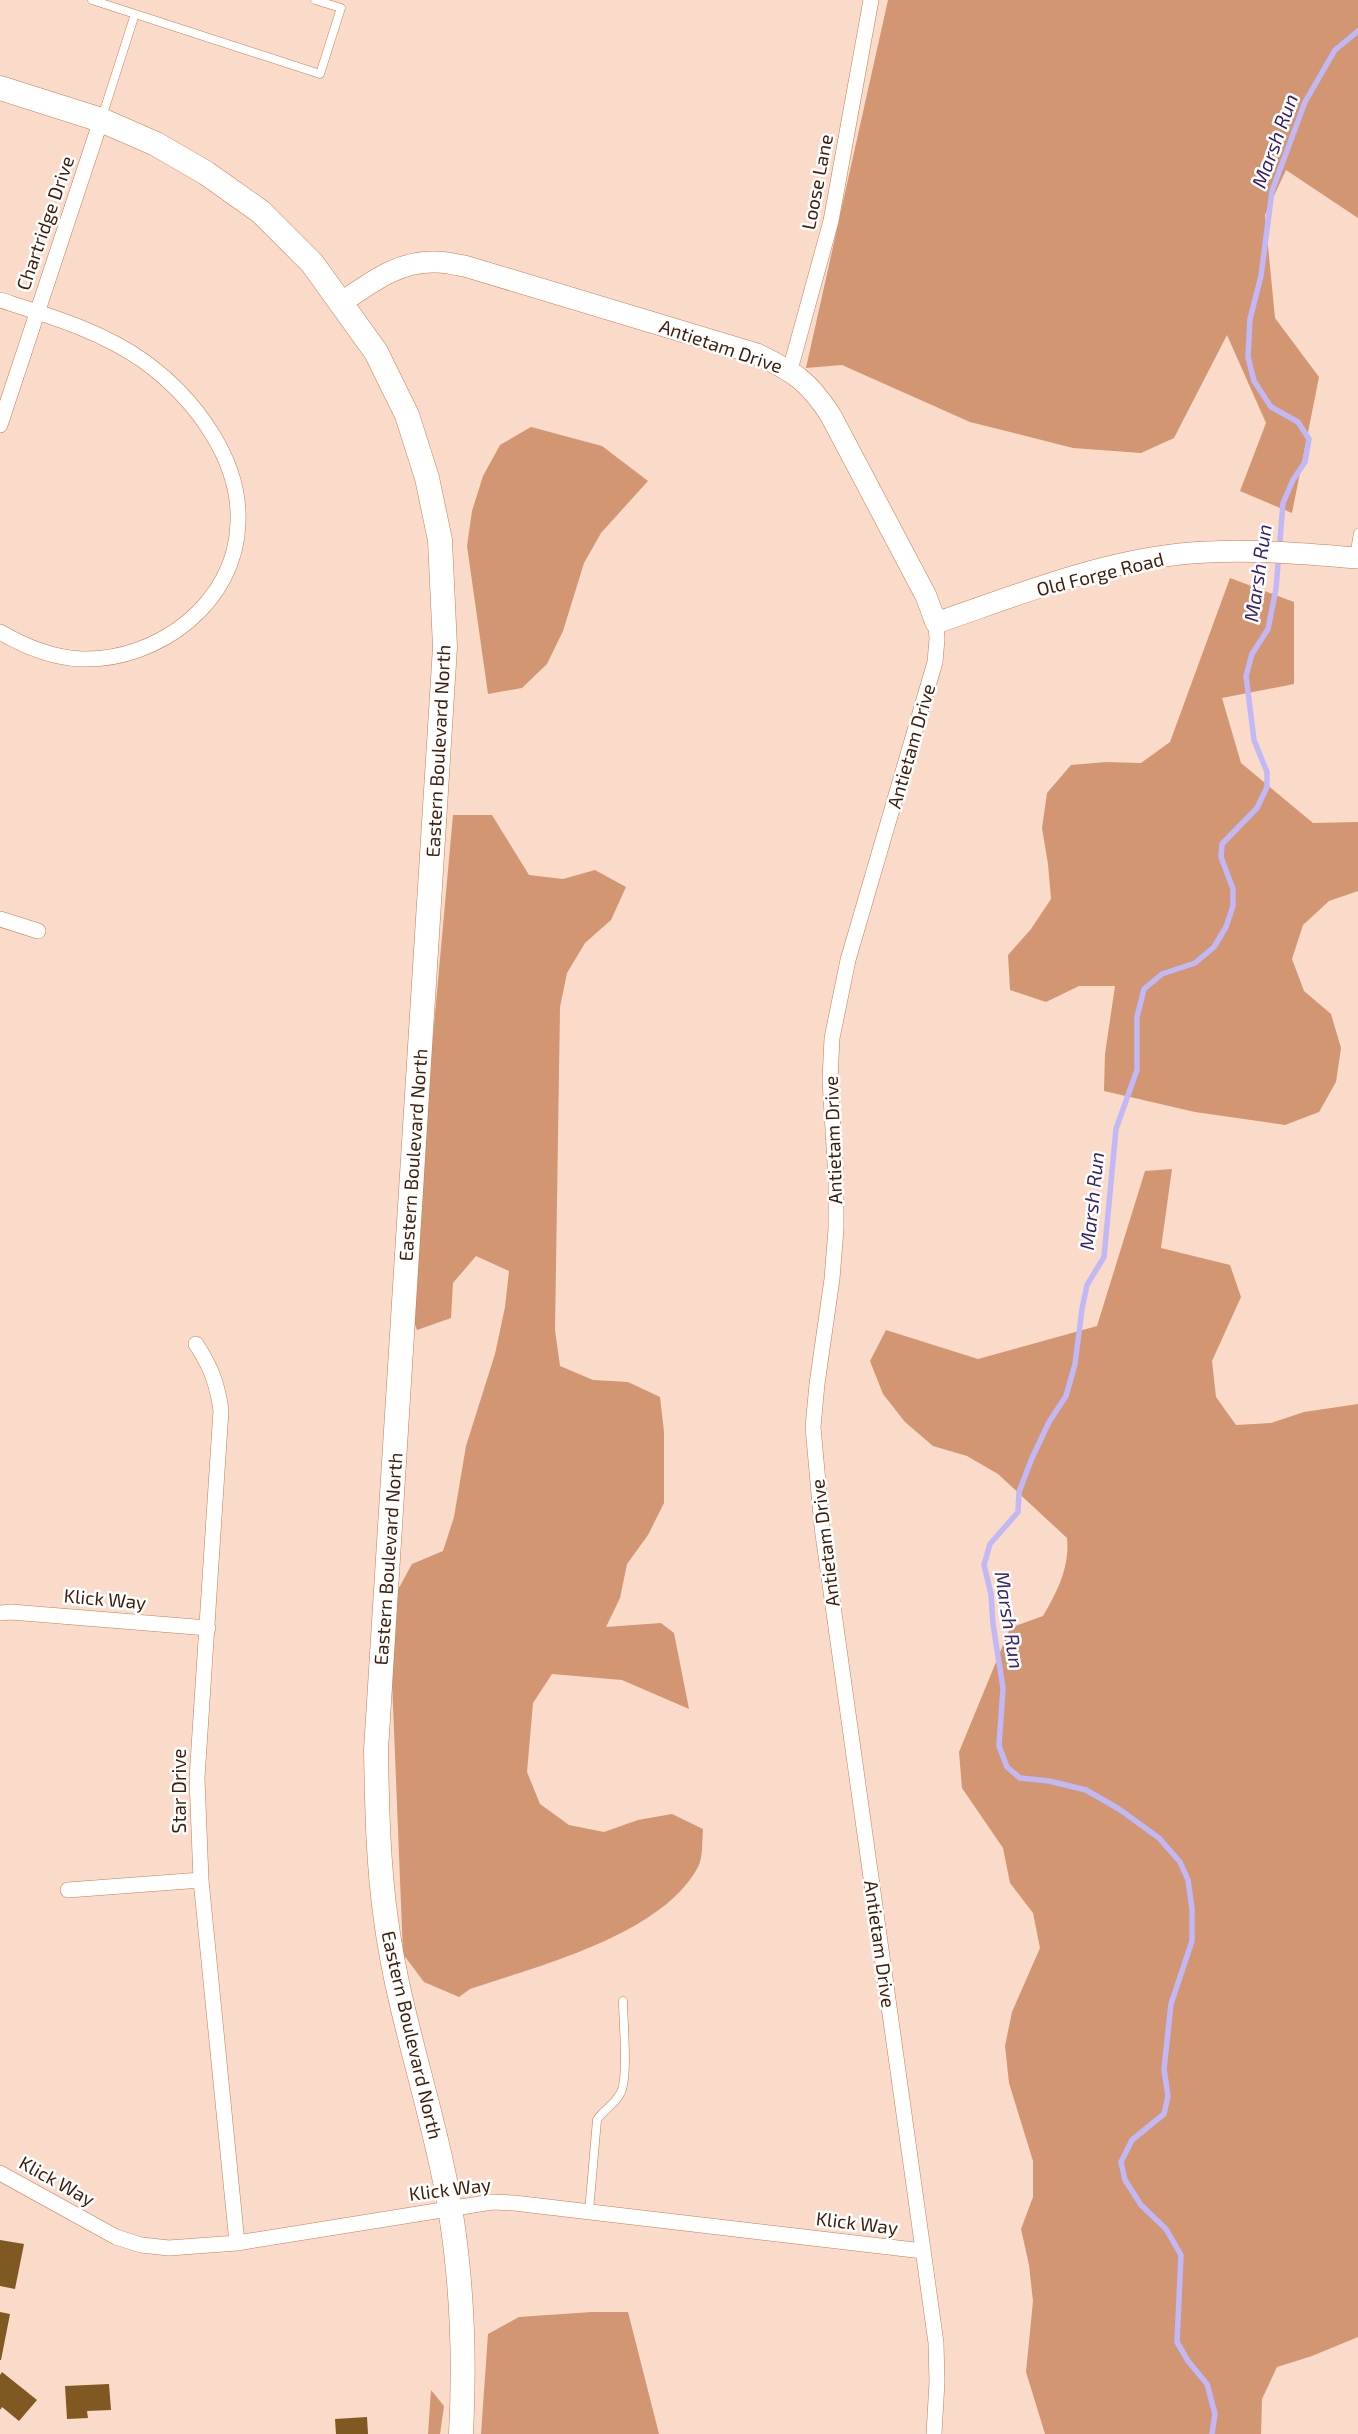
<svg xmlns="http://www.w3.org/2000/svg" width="1358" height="2434" font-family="'Exo 2',sans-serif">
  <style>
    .forest { fill: #d29672 }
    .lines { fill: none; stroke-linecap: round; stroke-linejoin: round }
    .stream { stroke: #c2b8f6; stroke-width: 5.5 }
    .building { fill: #805821 }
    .lane-casing { stroke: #c77e52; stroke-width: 9 }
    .street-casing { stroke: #c77e52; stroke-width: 16 }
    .secondary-casing { stroke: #c77e52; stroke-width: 22 }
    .primary-casing { stroke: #c77e52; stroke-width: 25 }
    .lane { stroke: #fff; stroke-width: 8 }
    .street { stroke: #fff; stroke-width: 15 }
    .secondary { stroke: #fff; stroke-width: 21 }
    .primary { stroke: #fff; stroke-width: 24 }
    .labels { text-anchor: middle; stroke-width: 5; stroke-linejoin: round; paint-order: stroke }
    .street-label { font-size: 19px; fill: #3c1f0c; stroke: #fff }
    .water-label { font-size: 20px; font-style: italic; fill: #372369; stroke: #fff }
  </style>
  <rect width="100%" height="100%" fill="#fadac8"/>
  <path class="forest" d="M888 0H1358V218L1286 170 1265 215 1275 318 1319 377 1292 513 1240 491 1266 423 1227 335 1174 438 1141 453 1073 448 970 422 842 365 806 368Z
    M531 427 602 446 648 481 601 533 584 563 563 631 547 664 522 688 488 694 467 546 472 511 483 476 500 445Z
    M1230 578 1294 602V684L1222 698 1241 763 1313 823 1358 822V891L1329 901 1303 925 1292 959 1304 991 1331 1014 1341 1048 1336 1082 1319 1112 1285 1125 1195 1112 1104 1091 1105 1054 1115 986H1079L1046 1002 1010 990 1008 955 1031 929 1051 899 1048 864 1042 828 1047 793 1071 765 1106 762 1141 763 1170 742Z
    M453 815H492L529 875 563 879 595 870 626 887 611 920 585 943 567 973 560 1007 555 1330 560 1366 593 1380 628 1382 660 1397 664 1432V1503L648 1535 627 1564 620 1598 606 1627 661 1623 674 1633 689 1709 622 1680 552 1674 533 1703 527 1772 540 1804 569 1825 604 1832 638 1820 672 1814 703 1829C702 1840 703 1858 698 1867 662 1935 538 1966 470 1989L459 1997 424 1982 403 1954 389 1606 412 1564 443 1551 454 1517 466 1446 495 1354 505 1307 509 1271 476 1256 453 1283 451 1318 417 1330 404 1296 412 1269Z
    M1172 1169 1161 1248 1230 1265 1241 1297 1212 1361 1216 1397 1236 1425 1271 1423 1304 1412 1358 1404V2337L1312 2356 1277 2367 1262 2399 1261 2434H1045L1026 2372 1033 2301 1029 2265 1021 2229 1033 2197V2161L1009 2083 1005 2046 1012 2012 1040 1948 1033 1913 1010 1883 1003 1848 962 1788 959 1752 1010 1628 1043 1616C1057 1592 1070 1567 1067 1538L998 1474 967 1456 933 1446 905 1422 883 1394 870 1361 886 1330 978 1359 1097 1326 1145 1171Z
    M592 2312H628L659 2434H481L488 2334 519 2317Z
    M431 2390 444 2406 440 2434H428Z"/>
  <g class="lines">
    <path class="stream" d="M1212 2434 1215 2414 1207 2384 1188 2361 1177 2342 1181 2255 1166 2229 1141 2205 1125 2180 1121 2162 1132 2140 1164 2114 1168 2096 1164 2069 1171 2004 1192 1941V1909L1188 1880 1180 1862 1159 1838 1119 1809 1086 1790 1049 1781 1020 1778 1007 1767 999 1746 1003 1688 993 1624 991 1594 984 1565 990 1544 1018 1512 1019 1492 1032 1458 1049 1422 1066 1396 1075 1364 1082 1309 1087 1285 1104 1257 1116 1129 1137 1070V1017L1144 989 1162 974 1195 963 1214 947 1226 927 1233 906V889L1221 857 1222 844 1257 808 1267 787V772L1254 740 1246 676 1252 654 1268 629 1276 589 1283 503 1293 480 1305 462 1309 439 1298 422 1271 407 1254 381 1248 357 1250 319 1261 276 1272 191 1305 102 1335 50 1358 31"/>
  </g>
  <path class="building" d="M0 2240 24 2244 15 2289 0 2286Z
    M0 2312 10 2314 1 2360H0Z
    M2 2372 37 2400 19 2421 2 2407 0 2410V2375Z
    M109 2384 111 2410 87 2411 88 2418 67 2419 65 2386Z
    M367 2417 368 2434H336L335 2419Z"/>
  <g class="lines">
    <g class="lane-casing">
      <path id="lane" d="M92 0 320 74 341 8 315 0
        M102 117 135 14
        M1354 556 1358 533
        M589 2211 597 2120C603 2110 614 2105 620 2094 629 2079 623 2022 623 2001"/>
    </g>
    <g class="street-casing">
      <path id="street" d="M0 300C50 316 102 331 145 362 194 398 241 459 238 523 236 603 158 661 82 659 53 658 24 646 0 632
        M790 370 831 221 871 0
        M0 425 101 120
        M0 919 38 931
        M196 1344C211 1367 217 1383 221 1410L197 1778 201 1880 237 2243
        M0 1613 11 1612 208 1628
        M68 1890 201 1880
        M0 2173 116 2237 141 2245 169 2248 237 2243 492 2202 514 2203 923 2251
        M934 2434 937 2382 936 2343 822 1527 813 1427 817 1384 832 1279 836 1229V1179L830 1080 832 1038 848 960 935 662 937 639 936 623"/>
    </g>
    <g class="secondary-casing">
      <path id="secondary" d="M341 303C370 283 399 260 437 262 447 262 458 265 468 267L757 354C794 372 809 381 831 416L926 596 936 623C1015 596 1096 563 1180 554 1239 548 1299 553 1358 558"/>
    </g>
    <g class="primary-casing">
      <path id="primary" d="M0 88 101 120 156 144 206 173 261 212 312 263 376 352 407 415 427 478 440 540 445 647 376 1750C377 1807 378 1864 386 1920 399 2018 434 2111 450 2208 462 2282 465 2359 461 2434"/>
    </g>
    <use href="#lane" class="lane"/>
    <use href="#street" class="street"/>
    <use href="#secondary" class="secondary"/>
    <use href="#primary" class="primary"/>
  </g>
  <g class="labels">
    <g class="street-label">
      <text transform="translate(817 182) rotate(-79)" y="7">Loose Lane</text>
      <text transform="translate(45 223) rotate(-71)" y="7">Chartridge Drive</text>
      <text transform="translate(721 346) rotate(19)" y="7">Antietam Drive</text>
      <text transform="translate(1100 574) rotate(-14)" y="7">Old Forge Road</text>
      <text transform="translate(911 746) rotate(-74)" y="7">Antietam Drive</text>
      <text transform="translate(438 751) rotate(-87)" y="7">Eastern Boulevard North</text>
      <text transform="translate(833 1140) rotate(-92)" y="7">Antietam Drive</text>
      <text transform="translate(413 1155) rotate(-86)" y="7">Eastern Boulevard North</text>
      <text transform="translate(825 1543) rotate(-97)" y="7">Antietam Drive</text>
      <text transform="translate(388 1559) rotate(-86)" y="7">Eastern Boulevard North</text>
      <text transform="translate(105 1599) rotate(5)" y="7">Klick Way</text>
      <text transform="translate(179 1791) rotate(-90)" y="7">Star Drive</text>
      <text transform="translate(880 1944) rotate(82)" y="7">Antietam Drive</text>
      <text transform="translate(412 2035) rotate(77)" y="7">Eastern Boulevard North</text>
      <text transform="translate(57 2181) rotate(29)" y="7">Klick Way</text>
      <text transform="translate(450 2189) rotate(-7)" y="7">Klick Way</text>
      <text transform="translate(857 2223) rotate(7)" y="7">Klick Way</text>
    </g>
    <g class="water-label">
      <text transform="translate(1275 141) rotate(-70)" y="7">Marsh Run</text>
      <text transform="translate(1258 573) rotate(-82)" y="7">Marsh Run</text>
      <text transform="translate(1092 1201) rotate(-84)" y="7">Marsh Run</text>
      <text transform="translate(1009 1620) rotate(81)" y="7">Marsh Run</text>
    </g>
  </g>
</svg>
